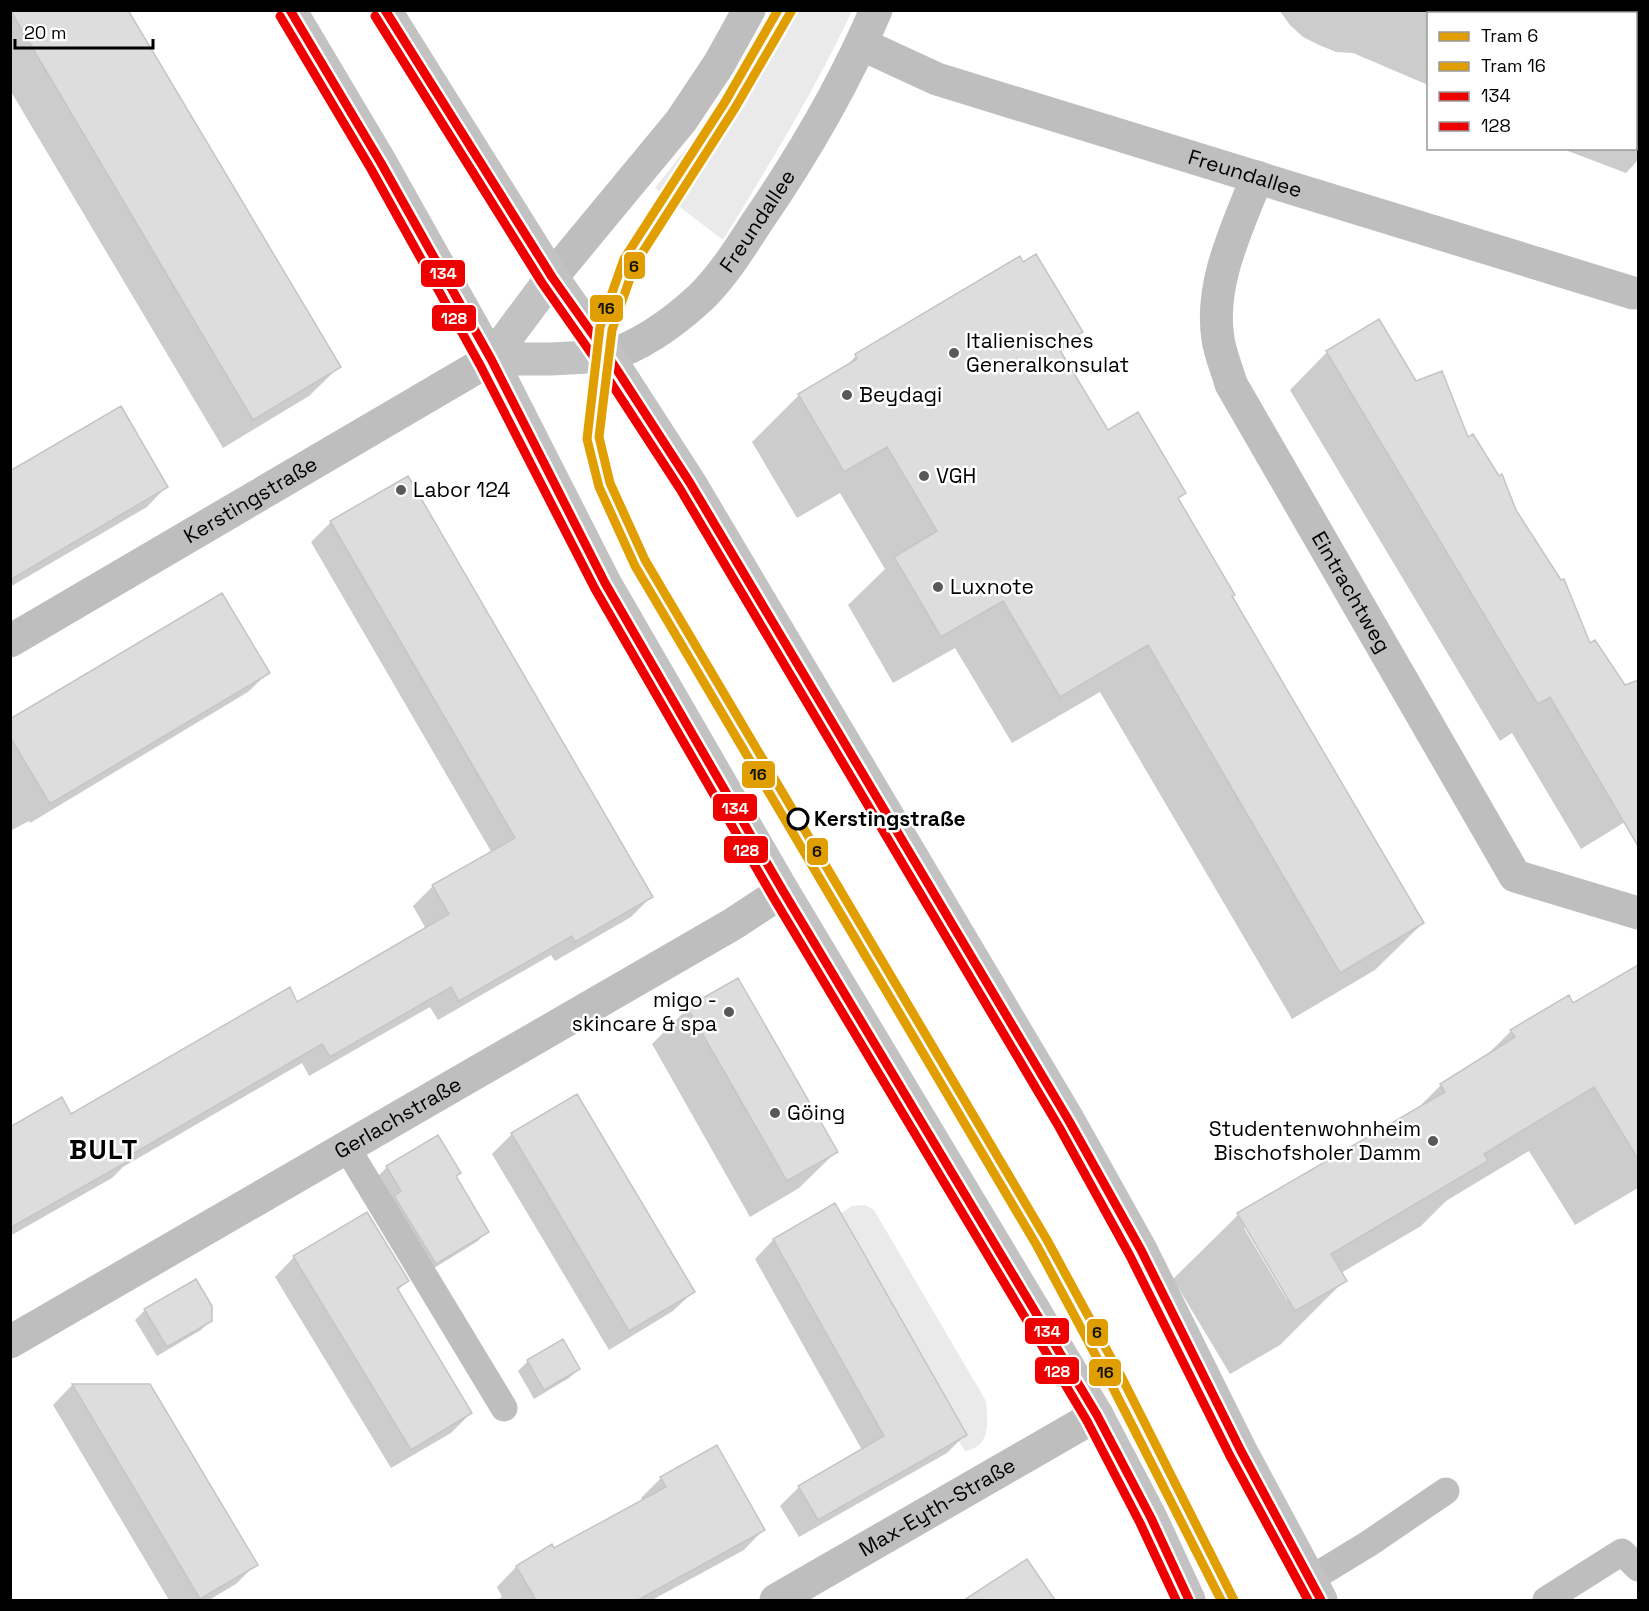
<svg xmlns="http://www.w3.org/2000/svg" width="1649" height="1611" font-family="'Space Grotesk',sans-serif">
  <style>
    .green { fill: #eaeaea }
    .shadow { fill: #0003; fill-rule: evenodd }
    .building { fill: #ddd; stroke: #c5c5c5; stroke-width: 1.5 }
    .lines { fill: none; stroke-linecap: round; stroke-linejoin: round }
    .lane { stroke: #bebebe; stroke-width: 27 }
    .street { stroke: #bebebe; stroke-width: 33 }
    .secondary { stroke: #c2c2c2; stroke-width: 33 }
    .bus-1-casing { stroke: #fff; stroke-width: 14 }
    .bus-2-casing { stroke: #fff; stroke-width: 14 }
    .bus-1 { stroke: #e00; stroke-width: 9 }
    .bus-2 { stroke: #e00; stroke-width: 9 }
    .tram-1-casing { stroke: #fff; stroke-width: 14 }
    .tram-2-casing { stroke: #fff; stroke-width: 14 }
    .tram-1 { stroke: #e09e00; stroke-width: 9 }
    .tram-2 { stroke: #e09e00; stroke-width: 9 }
    .poi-dot { fill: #595959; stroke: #fff; stroke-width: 2 }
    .stop-dot { fill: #fff; stroke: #000; stroke-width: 3 }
    .labels { text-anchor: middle; stroke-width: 5; stroke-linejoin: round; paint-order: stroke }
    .street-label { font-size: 21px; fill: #000; stroke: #fff }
    .poi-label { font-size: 21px; fill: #000; stroke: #fff; text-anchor: start }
    .stop-label { font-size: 21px; font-weight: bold; fill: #000; stroke: #fff; text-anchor: start }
    .district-label { font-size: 27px; font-weight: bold; letter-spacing: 1.5px; fill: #000; stroke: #fff }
    .line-badge { stroke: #fff; stroke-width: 2 }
    .badge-label { font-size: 16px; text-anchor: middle; font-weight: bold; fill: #fff }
    .pale-badge-label { font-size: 16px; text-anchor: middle; font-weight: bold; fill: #111 }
  </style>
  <rect width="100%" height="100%" fill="#fff"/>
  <path class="green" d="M776 11H852C815 90 769 165 723 240L655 188 728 95Z
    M865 1205 874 1210 986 1401C988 1422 991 1447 965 1451L958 1440 967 1435 841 1213 852 1206Z"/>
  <path class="shadow" d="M13 10 339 367 309 396 223 448 10 90 11 12Z
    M1542 10 1541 14H1428V85L1353 53 1336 52 1319 45 1303 37 1290 25 1279 10Z
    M1603 10H1638V160L1626 173 1560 148H1636V14H1602Z
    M1081 332 1060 353 1107 432 1184 493 1177 500 1231 597 1423 923 1375 970 1292 1019 1100 692 1012 743 955 648 893 683 848 605 885 569 840 493 797 518 752 442 799 395 843 369 856 356Z
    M1327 352 1415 383 1467 439 1514 510 1589 645 1624 687 1636 682 1638 688V814L1581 849 1512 733 1500 741 1290 390Z
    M10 473 166 487 147 507 10 587Z
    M331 522 651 897 631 917 555 961 551 955 438 1020 430 1007 309 1076 302 1063 123 1167 112 1178 10 1236V1154L297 1004 426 929 413 906 433 886 492 853 311 542Z
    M268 673 248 692 30 823 29 821 10 831V721Z
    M1633 970 1638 979V1188L1575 1225 1529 1151 1446 1201 1421 1226 1341 1273 1345 1280 1280 1345 1230 1374 1173 1279 1238 1215 1415 1111 1441 1085 1483 1059 1511 1031 1573 1005ZM1246 1226 1289 1298 1287 1300 1244 1228Z
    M688 1008 836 1152 799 1188 750 1217 652 1044Z
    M576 1096 693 1292 673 1311 609 1350 492 1154 512 1134Z
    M387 1167 455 1177 487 1231 478 1241 426 1273 377 1177Z
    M834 1205 965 1435 947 1453 799 1537 780 1506 799 1487 862 1450 755 1259 773 1240Z
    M294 1257 407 1281 397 1291 471 1413 451 1433 391 1468 275 1277Z
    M145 1310 211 1320 201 1330 157 1356 135 1320Z
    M528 1361 579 1369 569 1378 534 1399 518 1371Z
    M72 1385H149L256 1564 236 1584 209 1600H169L53 1405Z
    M661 1478 763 1530 744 1550 652 1600H496L502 1597 497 1587 516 1567 551 1546 554 1550 643 1501 641 1498Z"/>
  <path class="building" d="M10 10H128L341 367 253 420Z
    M1036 254 1083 332 1058 347 1108 430 1138 412 1186 493 1178 498 1235 595 1232 596 1424 923 1340 973 1148 645 1060 697 1003 601 941 637 894 557 937 531 887 447 844 472 798 394 857 359 855 354 1020 256 1023 262Z
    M1379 319 1416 381 1442 371 1468 437 1473 434 1499 476 1502 474 1516 510 1561 580 1564 579 1590 643 1595 640 1625 685 1638 680V846L1550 697 1538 704 1525 683 1326 351Z
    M121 406 168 487 10 580V471Z
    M408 476 653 897 575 942 572 936 459 1001 451 987 330 1057 322 1044 131 1155 134 1158 10 1228V1127L62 1097 71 1114 290 987 297 1002 339 978 449 914 432 885 515 838 330 521Z
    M222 593 270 673 50 804 10 737V719Z
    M1638 965V1159L1594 1087 1484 1154 1488 1161 1331 1254 1347 1281 1295 1311 1237 1213 1445 1092 1440 1084 1515 1037 1510 1030 1569 995 1573 1003Z
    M738 978 838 1152 787 1181 687 1007Z
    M577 1094 695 1292 629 1331 511 1133Z
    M438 1135 461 1173 456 1176 489 1232 436 1264 394 1196 401 1191 386 1166Z
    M835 1203 967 1435 818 1520 798 1486 884 1436 773 1239Z
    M367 1212 409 1281 397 1288 472 1413 411 1450 293 1256Z
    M196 1279 212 1306V1321L167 1347 144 1309Z
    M563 1339 580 1369 544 1390 527 1360Z
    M72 1384H150L258 1565 200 1599Z
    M717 1445 765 1530 638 1600H536L516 1566 552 1544 554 1548 666 1487 660 1477Z
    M1027 1559 1055 1600H964Z"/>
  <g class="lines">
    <path class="lane" d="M347 1148 504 1408
      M1309 1580 1368 1544 1446 1491
      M1546 1600 1622 1552 1638 1568"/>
    <g class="street">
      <path id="s1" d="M861 44 937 79 1633 293"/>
      <path id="s2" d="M1257 177C1238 227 1209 283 1218 339 1220 354 1227 369 1231 384L1515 876 1638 913"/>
      <path d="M552 277 681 121 719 64 749 10"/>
      <path id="s3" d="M608 356C642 345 673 323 700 298 723 276 740 248 757 222 803 155 844 85 876 10"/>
      <path id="s4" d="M10 641 491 359"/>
      <path id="s5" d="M10 1342 733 924 783 891"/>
      <path id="s6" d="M776 1600 1097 1415"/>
    </g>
    <path class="secondary" d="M290 10 381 163 491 359 605 583 783 891 1097 1415 1151 1518 1189 1600
      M385 10 552 277 608 356 690 483 1069 1121 1141 1250 1241 1451 1321 1600
      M491 359H551L608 356
      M491 359 552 277"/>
    <g class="bus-1-casing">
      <path id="bus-1" d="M290 10 381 163 491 359 605 583 783 891 1097 1415 1151 1518 1189 1600
        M385 10 552 277 608 356 690 483 1069 1121 1141 1250 1241 1451 1321 1600"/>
    </g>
    <g class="bus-2-casing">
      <path id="bus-2" d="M280 16 371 169 480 365 595 589 773 897 1087 1421 1140 1523 1176 1600
        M375 16 542 283 598 363 680 489 1059 1127 1130 1256 1230 1456 1308 1600"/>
    </g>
    <use href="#bus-1" class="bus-1"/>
    <use href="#bus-2" class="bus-2"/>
    <g class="tram-1-casing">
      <path id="tram-1" d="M792 10 735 108 635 264 612 330 599 437 610 483 645 560 1047 1240 1122 1378 1234 1600"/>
    </g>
    <g class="tram-2-casing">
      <path id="tram-2" d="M778 10 725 102 624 259 600 327 587 439 599 487 635 566 1037 1246 1111 1384 1221 1600"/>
    </g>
    <use href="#tram-1" class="tram-1"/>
    <use href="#tram-2" class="tram-2"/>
  </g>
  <g class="poi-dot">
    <circle cx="954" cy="353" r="6"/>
    <circle cx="847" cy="395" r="6"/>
    <circle cx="924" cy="476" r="6"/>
    <circle cx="401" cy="490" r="6"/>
    <circle cx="938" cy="587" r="6"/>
    <circle cx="729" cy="1012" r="6"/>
    <circle cx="775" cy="1113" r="6"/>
    <circle cx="1433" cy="1141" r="6"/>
  </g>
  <circle class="stop-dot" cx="798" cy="819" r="10"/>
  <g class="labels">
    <g class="street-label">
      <text dy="7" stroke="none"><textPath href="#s1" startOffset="406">Freundallee</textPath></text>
      <text dy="7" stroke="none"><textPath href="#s3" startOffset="206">Freundallee</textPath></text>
      <text dy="7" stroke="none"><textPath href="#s4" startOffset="279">Kerstingstraße</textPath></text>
      <text dy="7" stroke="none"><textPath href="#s2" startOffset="456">Eintrachtweg</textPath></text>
      <text dy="7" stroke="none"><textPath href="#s5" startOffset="448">Gerlachstraße</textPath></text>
      <text dy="7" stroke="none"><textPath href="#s6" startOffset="186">Max-Eyth-Straße</textPath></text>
    </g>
    <g class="poi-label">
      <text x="966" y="348">Italienisches<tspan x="966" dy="24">Generalkonsulat</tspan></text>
      <text x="859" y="402">Beydagi</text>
      <text x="936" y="483">VGH</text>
      <text x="413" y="497">Labor 124</text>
      <text x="950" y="594">Luxnote</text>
      <text x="717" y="1007" text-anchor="end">migo -<tspan x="717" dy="24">skincare &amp; spa</tspan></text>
      <text x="787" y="1120">Göing</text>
      <text x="1421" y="1136" text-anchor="end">Studentenwohnheim<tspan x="1421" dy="24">Bischofsholer Damm</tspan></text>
    </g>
    <g class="stop-label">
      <text x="814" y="826">Kerstingstraße</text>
    </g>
    <g class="district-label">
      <text x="104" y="1159">BULT</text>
    </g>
  </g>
  <g class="line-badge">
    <rect x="623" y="251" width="23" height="29" rx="6" fill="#e09e00"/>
    <rect x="420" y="259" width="46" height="29" rx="6" fill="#e00"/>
    <rect x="589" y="294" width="35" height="29" rx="6" fill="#e09e00"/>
    <rect x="431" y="304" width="46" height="28" rx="6" fill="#e00"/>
    <rect x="741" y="760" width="35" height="29" rx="6" fill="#e09e00"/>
    <rect x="712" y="793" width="46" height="29" rx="6" fill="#e00"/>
    <rect x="723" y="835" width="46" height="29" rx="6" fill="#e00"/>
    <rect x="806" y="837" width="23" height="29" rx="6" fill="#e09e00"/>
    <rect x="1024" y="1317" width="46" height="28" rx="6" fill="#e00"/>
    <rect x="1086" y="1318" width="23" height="29" rx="6" fill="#e09e00"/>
    <rect x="1034" y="1356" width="46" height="29" rx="6" fill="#e00"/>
    <rect x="1088" y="1358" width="34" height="29" rx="6" fill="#e09e00"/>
  </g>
  <g class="badge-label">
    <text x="443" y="279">134</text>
    <text x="454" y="324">128</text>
    <text x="735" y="814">134</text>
    <text x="746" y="856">128</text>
    <text x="1047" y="1337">134</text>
    <text x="1057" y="1377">128</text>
  </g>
  <g class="pale-badge-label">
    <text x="634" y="272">6</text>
    <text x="606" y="314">16</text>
    <text x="758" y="780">16</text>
    <text x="817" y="857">6</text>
    <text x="1097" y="1338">6</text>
    <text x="1105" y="1378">16</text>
  </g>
  <rect width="1649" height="1611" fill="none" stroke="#000000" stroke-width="24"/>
  <rect x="1427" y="12" width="210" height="138" fill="#ffffff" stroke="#999999" stroke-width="1.5"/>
  <rect x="1439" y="32" width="30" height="9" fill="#e09e00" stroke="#999999" stroke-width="1.5"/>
  <text x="1481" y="42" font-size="18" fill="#000000">Tram 6</text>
  <rect x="1439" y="62" width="30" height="9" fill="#e09e00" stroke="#999999" stroke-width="1.5"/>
  <text x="1481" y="72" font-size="18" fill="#000000">Tram 16</text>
  <rect x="1439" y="92" width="30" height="9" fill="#ee0000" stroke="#999999" stroke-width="1.5"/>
  <text x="1481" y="102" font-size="18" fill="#000000">134</text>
  <rect x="1439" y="122" width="30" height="9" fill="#ee0000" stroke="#999999" stroke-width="1.5"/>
  <text x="1481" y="132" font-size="18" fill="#000000">128</text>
  <path d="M15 39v9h138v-9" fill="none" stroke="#000000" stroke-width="3"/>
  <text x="24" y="39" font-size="18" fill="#000000" stroke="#ffffff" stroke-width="4.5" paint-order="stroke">20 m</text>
</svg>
